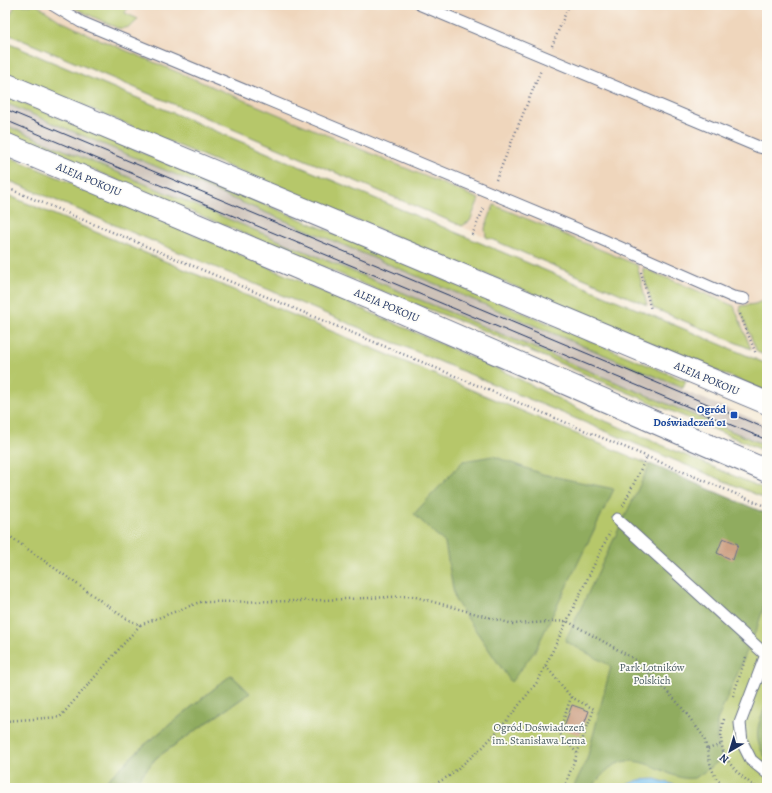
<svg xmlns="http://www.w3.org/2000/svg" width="772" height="793" font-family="Alegreya,serif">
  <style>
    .built { fill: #efd6bc }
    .industrial { fill: #cdc2b9 }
    .green { fill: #b6c76b; stroke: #687b64 }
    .forest { fill: #90ac5f; stroke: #566e5e }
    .water { fill: #75c0ee; stroke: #4878a6 }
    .building { fill: #cea286 }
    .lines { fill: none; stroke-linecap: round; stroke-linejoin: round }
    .lane-casing { stroke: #687189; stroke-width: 13 }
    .secondary-casing { stroke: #687189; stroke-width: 24 }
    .path { stroke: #687189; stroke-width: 2.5; stroke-dasharray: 1 3; stroke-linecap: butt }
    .lane { stroke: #fff; stroke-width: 11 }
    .secondary { stroke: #fff; stroke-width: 22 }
    .tram { stroke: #1b2f5e; stroke-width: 1 }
    .transit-dot { fill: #1a4fb4; stroke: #fdfcf7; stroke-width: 1.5 }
    .labels { text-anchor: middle; stroke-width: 3.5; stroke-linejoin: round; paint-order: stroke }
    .street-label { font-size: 11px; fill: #1b2f5e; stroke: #fdfcf7 }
    .transit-label { font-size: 11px; font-weight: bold; fill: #164399; stroke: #fdfcf7; text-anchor: end }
    .park-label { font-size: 11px; fill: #4a5d62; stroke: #fdfcf7 }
  </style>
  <rect width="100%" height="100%" fill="#fdfcf7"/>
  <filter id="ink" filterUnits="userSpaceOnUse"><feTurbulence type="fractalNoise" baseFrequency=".025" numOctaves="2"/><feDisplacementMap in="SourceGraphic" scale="8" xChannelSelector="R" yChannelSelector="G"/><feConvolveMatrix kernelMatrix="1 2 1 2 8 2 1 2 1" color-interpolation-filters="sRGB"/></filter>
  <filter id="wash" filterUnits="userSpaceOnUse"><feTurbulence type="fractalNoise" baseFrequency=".012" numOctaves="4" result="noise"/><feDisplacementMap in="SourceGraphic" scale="16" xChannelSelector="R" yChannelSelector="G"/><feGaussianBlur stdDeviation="0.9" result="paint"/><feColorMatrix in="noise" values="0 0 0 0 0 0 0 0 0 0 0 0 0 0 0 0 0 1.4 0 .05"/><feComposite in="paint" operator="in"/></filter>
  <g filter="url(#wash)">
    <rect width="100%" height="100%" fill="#f6ebd8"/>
    <path class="built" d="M5 5H767V356L5 33Z"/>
    <path class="industrial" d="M5 103 683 388 682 390 767 425V446L5 125Z"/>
    <path class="green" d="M15 5H37L59 20 94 37 479 199 470 221 462 226 10 35 7 23Z
      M68 5H128L125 13 138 19C132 27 127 29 117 28Z
      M5 42 767 364V392L5 73Z
      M5 95 686 381 683 388 5 103Z
      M5 125 767 446V452L470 325 373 288 5 133Z
      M5 155 191 233 509 374 589 414 767 490V499L5 179Z
      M5 194 767 514V788H131L156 758 250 693 231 675 142 747 99 788H5Z
      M494 205 637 265 647 305 486 237 485 228Z
      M643 268 734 306 751 349 653 308 643 273Z
      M767 299V356L757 352 740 310 741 306 755 304Z"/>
    <path class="forest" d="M493 456 542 474 614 489 535 651 511 682 455 600 445 543 414 514 463 461Z
      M650 464 767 514V597L757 628 717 721V741L722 759C717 762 697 778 694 778 685 780 675 776 668 773 633 756 615 754 592 788H573L587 759 611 666 565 641Z
      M231 675 250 693 156 758 131 788H99L142 747Z
      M767 704V759C752 741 757 723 767 704Z"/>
    <path class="water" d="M655 779 684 788H618L639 780Z"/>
    <g id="blocks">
      <path class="building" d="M723 538 738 544 733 560 717 553Z
        M572 705 589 711 580 735 563 729Z"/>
    </g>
  </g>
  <g filter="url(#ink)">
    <use href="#blocks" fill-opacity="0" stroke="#687189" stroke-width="1"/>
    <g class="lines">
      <g class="lane-casing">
        <path id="lane" d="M53 5 81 22 594 236 733 297 744 299
          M421 5 759 147 767 149
          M617 519 766 655
          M767 652 740 723 742 742 751 760 767 773"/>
      </g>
      <g class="secondary-casing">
        <path id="secondary" d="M5 84 767 403
          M5 144 381 303 767 471"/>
      </g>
      <path class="path" d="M5 9 7 5
        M552 46 569 5
        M496 180 541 70
        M5 187 767 507
        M472 235 485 206
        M641 272 651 310
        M740 314 756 354
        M623 506 647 456
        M5 533 125 618 140 625 200 602 301 601 412 596 513 624 567 621 636 660 679 704 704 737 711 767 715 776 725 788
        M546 666 571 697 594 709 564 788
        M733 696 746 657
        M571 697 559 733 577 753
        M724 719C714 753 732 770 757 788
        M5 721 60 717 140 625
        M708 749 722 744
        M428 788 449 776 483 747 508 719 538 681 610 532"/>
      <use href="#lane" class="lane"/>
      <use href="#secondary" class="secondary"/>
      <path class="tram" d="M5 109 767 429
        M5 120 767 440"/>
    </g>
  </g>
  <rect class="transit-dot" x="730" y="411" width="8" height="8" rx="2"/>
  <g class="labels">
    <g class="street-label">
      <text transform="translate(89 179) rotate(23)" y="4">ALEJA POKOJU</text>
      <text transform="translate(387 305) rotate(23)" y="4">ALEJA POKOJU</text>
      <text transform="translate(707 378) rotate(23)" y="4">ALEJA POKOJU</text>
    </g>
    <g class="transit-label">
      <text x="726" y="413">Ogród<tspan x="726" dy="13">Doświadczeń 01</tspan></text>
    </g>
    <g class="park-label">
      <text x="652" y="671">Park Lotników<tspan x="652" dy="13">Polskich</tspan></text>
      <text x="539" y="731">Ogród Doświadczeń<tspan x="539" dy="13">im. Stanisława Lema</tspan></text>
    </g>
  </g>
  <rect width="772" height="793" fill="none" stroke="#fdfcf7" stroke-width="20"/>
  <g transform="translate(730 751) rotate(218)" stroke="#fdfcf7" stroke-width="3" paint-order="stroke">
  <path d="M0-3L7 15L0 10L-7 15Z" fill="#1b2f5e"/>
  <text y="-6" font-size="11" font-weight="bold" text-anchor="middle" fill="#1b2f5e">N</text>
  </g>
</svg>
